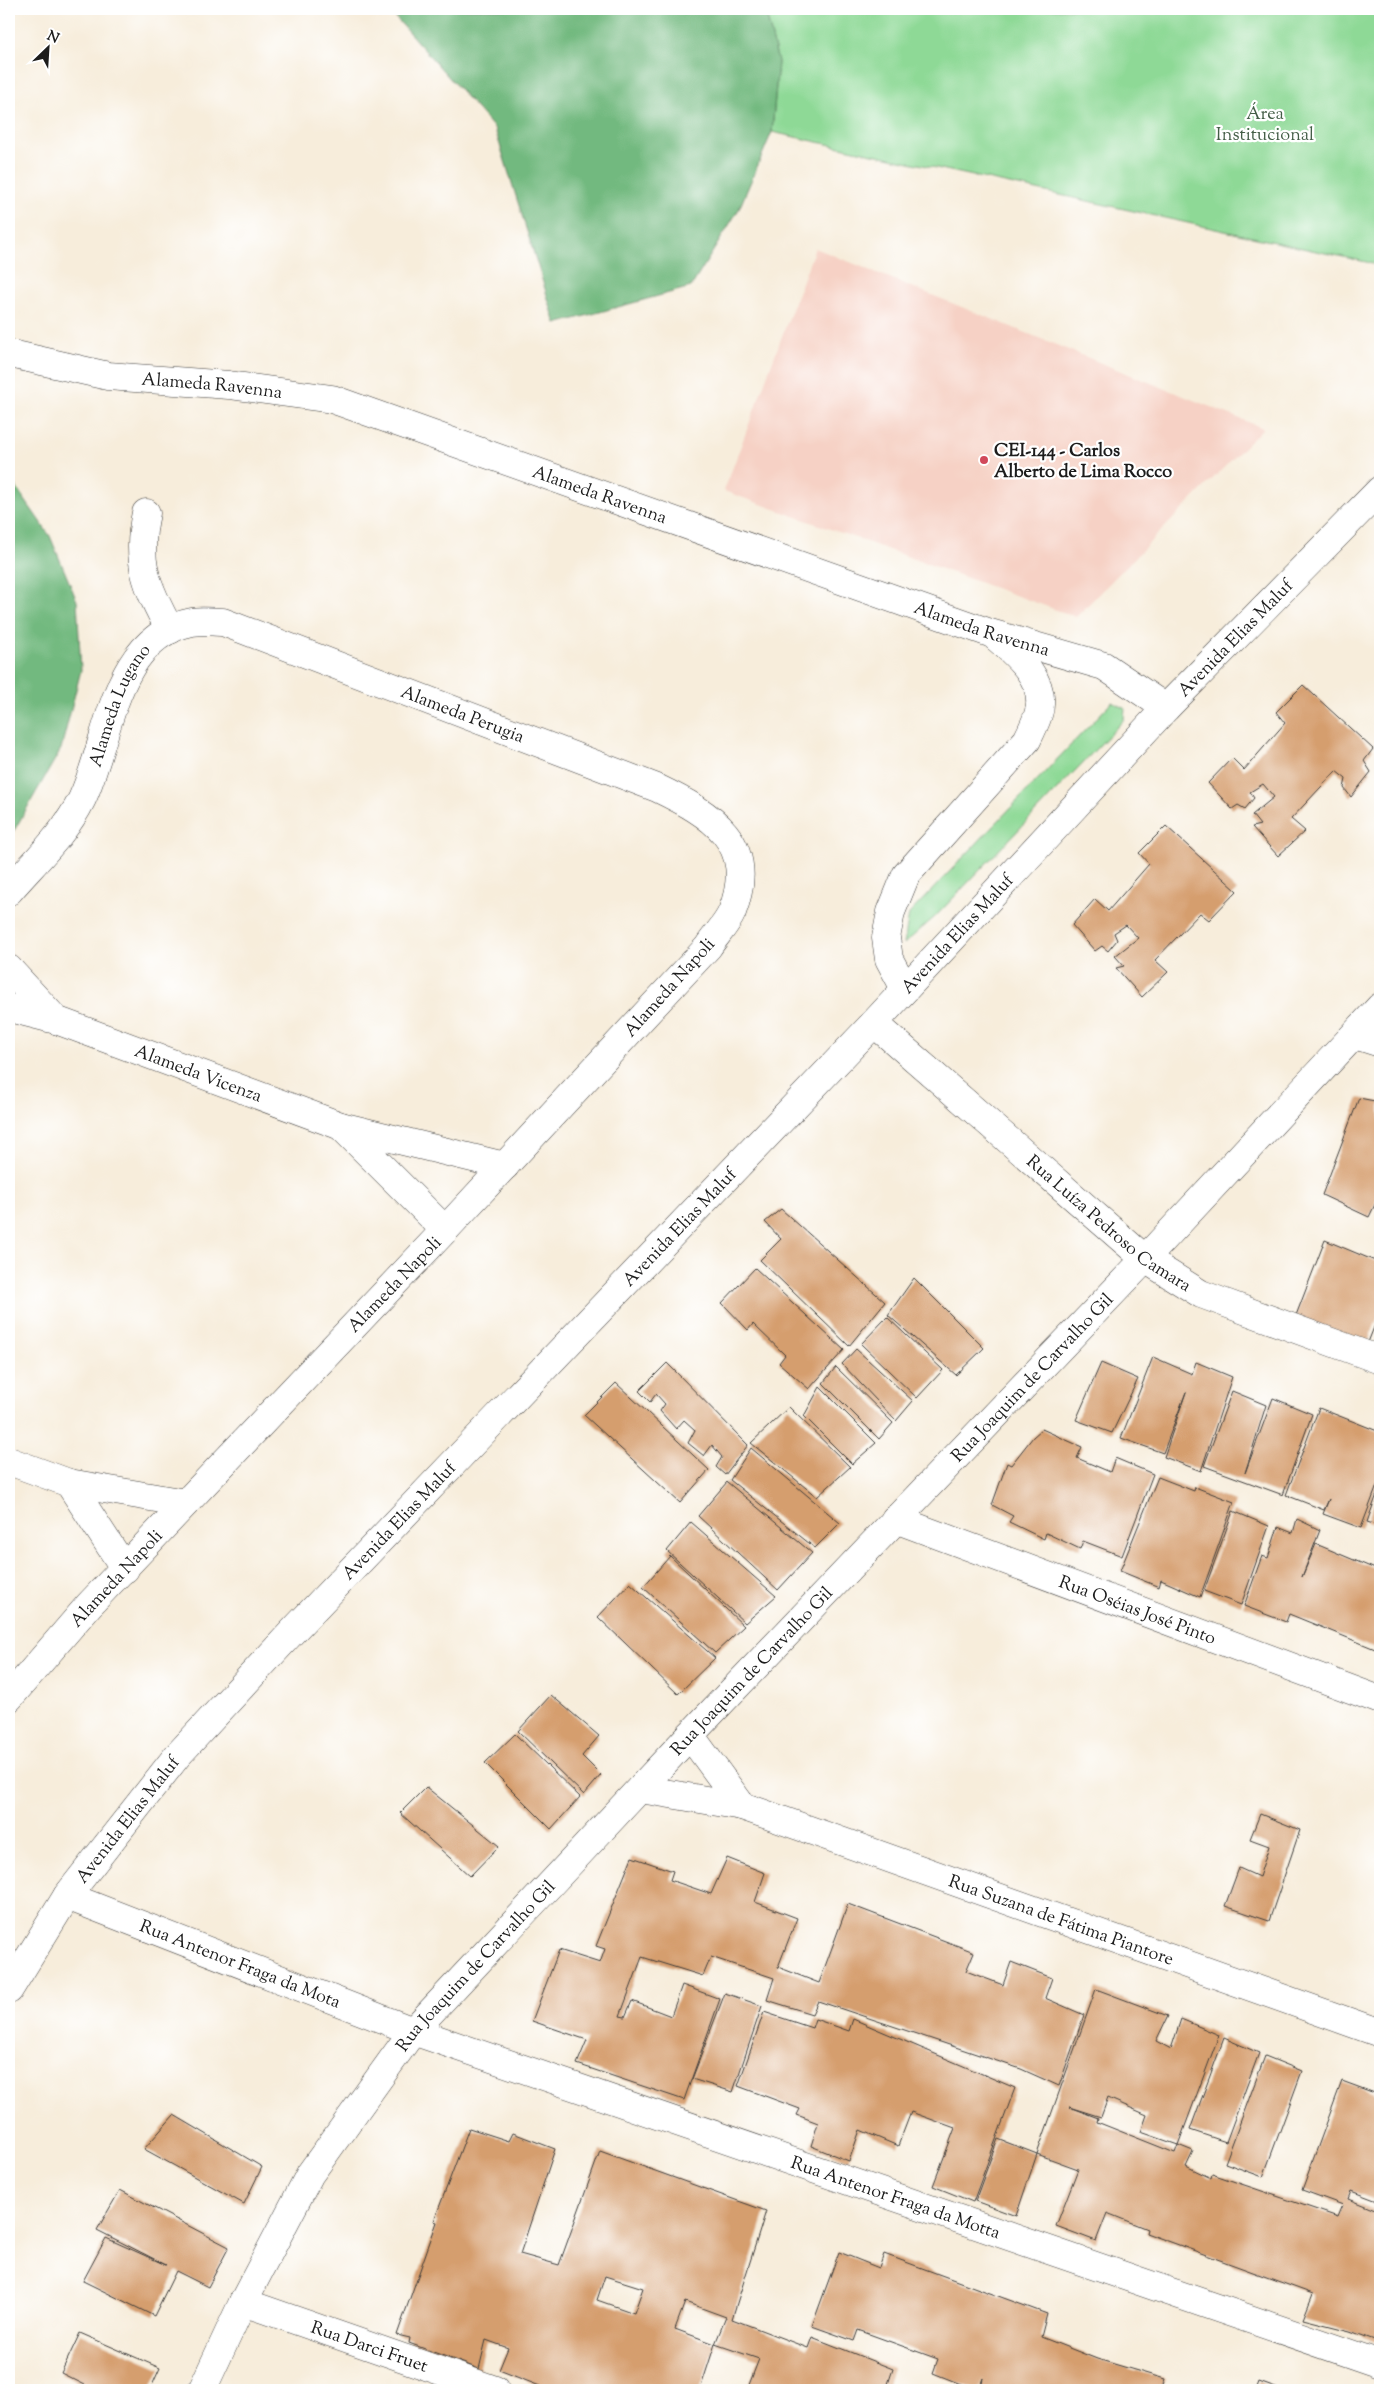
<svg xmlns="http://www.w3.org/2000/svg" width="1389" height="2399" font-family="'Sorts Mill Goudy',serif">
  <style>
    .built { fill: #f6d1c5 }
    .green { fill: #8ed996; stroke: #557a59 }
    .forest { fill: #72b97f; stroke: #476a4e }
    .building { fill: #d59e6e; fill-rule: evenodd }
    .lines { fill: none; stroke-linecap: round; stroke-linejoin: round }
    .minor-casing { stroke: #3d3b39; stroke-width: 29 }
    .minor { stroke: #fff; stroke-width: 28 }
    .poi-dot { fill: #d1495b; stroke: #fff; stroke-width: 2 }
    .labels { text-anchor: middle; stroke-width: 4.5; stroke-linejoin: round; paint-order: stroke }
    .park-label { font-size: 18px; fill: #445e47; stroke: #fff }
    .street-label { font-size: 18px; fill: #1c1c1c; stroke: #fff }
    .poi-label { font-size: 18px; font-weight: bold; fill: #1c1c1c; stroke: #fff; text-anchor: start }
  </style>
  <rect width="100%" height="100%" fill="#fff"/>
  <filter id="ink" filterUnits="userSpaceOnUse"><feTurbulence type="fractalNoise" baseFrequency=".02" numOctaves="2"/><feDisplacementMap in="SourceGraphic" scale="10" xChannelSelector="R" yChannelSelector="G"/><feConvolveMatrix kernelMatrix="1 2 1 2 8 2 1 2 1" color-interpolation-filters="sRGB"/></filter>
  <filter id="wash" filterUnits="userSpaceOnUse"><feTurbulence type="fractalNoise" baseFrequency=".0096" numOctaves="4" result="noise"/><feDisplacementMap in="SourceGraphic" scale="20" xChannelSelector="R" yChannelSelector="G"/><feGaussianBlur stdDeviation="1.12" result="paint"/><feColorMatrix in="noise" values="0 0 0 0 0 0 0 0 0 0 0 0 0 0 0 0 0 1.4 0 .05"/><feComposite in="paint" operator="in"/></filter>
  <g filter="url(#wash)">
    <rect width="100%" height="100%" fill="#f7eddb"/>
    <path class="built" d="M815 248 1263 428 1076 617 724 491Z"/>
    <path class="green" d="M765 9H1380V265L772 132 778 62Z
      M1112 702 1125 708 1124 719 1119 725 936 916 904 944 909 914Z"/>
    <path class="forest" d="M388 9H765L778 62 772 132 739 209 691 287 556 324 495 129Z
      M9 477 50 536 77 601 81 670 61 749 15 829 9 836Z"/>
    <g id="blocks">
      <path class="building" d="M1303 685 1373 749 1364 761 1371 772 1351 797 1344 788 1346 779 1336 771 1291 819 1305 831 1278 856 1252 827 1260 825 1252 815 1274 797 1263 784 1250 792 1254 798 1245 809 1238 805 1232 809 1208 783 1232 758 1244 770 1285 723 1276 712Z
        M1166 826 1237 891 1209 920 1200 913 1155 960 1168 972 1142 997 1116 968 1124 966 1115 956 1138 938 1126 925 1114 933 1117 940 1108 951 1102 946 1095 951 1072 925 1095 899 1108 911 1149 864 1139 853Z
        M1359 1098 1380 1102V1194L1369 1217 1322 1195Z
        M781 1209 885 1302 849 1346 760 1260 781 1239 765 1222Z
        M1325 1240 1380 1263V1312L1367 1345 1295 1318Z
        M755 1268 844 1350 809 1389 779 1363 785 1355 753 1324 748 1330 722 1303Z
        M914 1278 984 1348 956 1375 888 1315Z
        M887 1317 943 1370 917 1398 861 1344Z
        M856 1349 913 1401 896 1421 842 1364Z
        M1153 1357 1192 1374 1196 1362 1232 1377 1201 1471 1164 1457 1186 1392 1163 1453 1121 1438Z
        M667 1363 748 1445 725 1475 716 1467 722 1457 712 1445 704 1456 688 1443 695 1430 684 1420 676 1429 660 1411 665 1404 656 1394 650 1402 639 1391Z
        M1101 1363 1138 1379 1112 1433 1076 1420Z
        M836 1367 893 1423 879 1439 823 1383Z
        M616 1383 709 1470 680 1503 584 1415Z
        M820 1387 876 1443 852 1464 804 1416Z
        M1232 1391 1266 1405 1245 1473 1273 1398 1312 1414 1283 1495 1204 1466Z
        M789 1407 850 1467 817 1497 751 1443Z
        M1319 1408 1380 1432V1478L1361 1528 1323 1514 1329 1499 1324 1510 1286 1495Z
        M1042 1429 1082 1447 1077 1458 1110 1472 1115 1458 1153 1474 1122 1556 1083 1541 1080 1549 1046 1533 1044 1539 1009 1522 1013 1516 992 1505 1007 1463 1011 1465 1033 1437Z
        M751 1448 840 1523 815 1548 730 1480Z
        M1158 1477 1194 1491 1195 1487 1234 1502 1200 1597 1161 1580 1159 1587 1120 1571Z
        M727 1482 812 1553 778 1590 698 1516Z
        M1380 1486V1526L1367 1522Z
        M1233 1511 1269 1526 1241 1605 1204 1591Z
        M1297 1519 1320 1530 1302 1577 1316 1544 1380 1571V1651L1289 1614 1286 1622 1244 1606 1262 1556 1268 1558 1278 1527 1293 1533Z
        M691 1522 776 1596 745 1623 667 1551Z
        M670 1556 744 1626 715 1653 643 1587Z
        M630 1583 715 1658 678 1694 598 1617Z
        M551 1695 599 1736 582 1756 601 1775 584 1795 518 1731Z
        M515 1734 580 1797 551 1829 485 1763Z
        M426 1787 499 1846 470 1876 400 1813Z
        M1260 1814 1300 1830 1269 1921 1225 1906 1239 1868 1259 1877 1269 1846 1250 1839Z
        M632 1857 673 1871 670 1880 711 1894 727 1858 765 1873 755 1902 797 1918 778 1967 819 1983 848 1904 974 1952 966 1971 1003 1985 1011 1962 1052 1978 1045 1998 1084 2015 1059 2086 1021 2069 818 2001 812 2014 767 2000 774 1978 711 1957 703 1976 642 1957 620 2016 625 2017 632 2001 671 2016 682 1985 720 1999 684 2100 577 2064 587 2040 532 2021 559 1950 600 1963 605 1949 596 1946Z
        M1096 1989 1168 2016 1156 2041 1171 2049 1181 2019 1219 2035 1178 2145 1141 2132 1147 2115 1108 2098 1101 2117 1069 2107 1098 2118 1097 2122 1175 2153 1178 2145 1193 2151 1186 2166 1211 2178 1212 2174 1338 2217 1343 2205 1302 2190 1342 2081 1380 2095V2202L1351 2191 1348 2199 1380 2212V2342L1350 2331 1303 2319 1313 2294 1146 2233 1147 2229 1107 2213 1096 2241 1056 2226 1078 2169 1037 2154Z
        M725 1993 762 2006 733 2092 692 2079Z
        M764 2012 812 2028 815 2019 849 2031 853 2019 1015 2088 973 2202 933 2186 955 2128 911 2112 898 2146 860 2130 849 2161 811 2146 818 2123 797 2115 800 2109 738 2086Z
        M1224 2038 1259 2053 1226 2142 1190 2130Z
        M1265 2056 1302 2071 1263 2177 1225 2163Z
        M174 2115 262 2167 244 2204 144 2149Z
        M469 2128 509 2141 513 2133 555 2149 520 2254 559 2265 600 2151 766 2211 732 2319 808 2348 812 2337 893 2369 886 2390H747L759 2359 715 2344 700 2390H550L499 2370 508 2348 486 2340 479 2369 409 2343 410 2338 397 2335 437 2222 434 2221ZM605 2276 643 2288 634 2313 597 2300ZM685 2302 726 2317 715 2344 675 2329Z
        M998 2139 1037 2154 1016 2216 975 2201Z
        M120 2190 229 2247 208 2287 176 2271 154 2316 83 2281 106 2238 166 2265 97 2230Z
        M839 2252 879 2268 884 2254 1047 2314 1041 2337 1097 2359 1165 2379 1161 2390H980L983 2378 979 2390H976L933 2373 938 2359 858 2330 854 2341 812 2326Z
        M80 2333 160 2368 150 2390H95L61 2373Z
        M1259 2382 1281 2390H1256Z"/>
    </g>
  </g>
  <g filter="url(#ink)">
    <use href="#blocks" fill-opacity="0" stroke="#3d3b39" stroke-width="1"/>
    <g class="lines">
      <g class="minor-casing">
        <g id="minor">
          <path id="s1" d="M11 354 108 376 229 385 332 399 990 633 1104 666 1166 708"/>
          <path d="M146 513C135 562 147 587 170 630"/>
          <path id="s2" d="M9 891C34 862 65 834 82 799 110 739 113 637 192 622 202 620 213 622 223 622L657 788C711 814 759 842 732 912 727 924 715 936 708 947L445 1230 89 1605 9 1698"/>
          <path d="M9 969 56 1020 9 1008"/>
          <path d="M905 989 889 959 886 938 891 912 906 875 1027 740C1031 732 1035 724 1038 715 1049 682 1017 655 996 637"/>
          <path id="s3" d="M56 1020 341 1126"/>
          <path id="s4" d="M874 1023 1145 1259 1201 1294 1380 1360"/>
          <path d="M1355 1035 1380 1043"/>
          <path d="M445 1230 341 1126 505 1166"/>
          <path d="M9 1461 69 1483"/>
          <path id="s5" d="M895 1519 1380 1700"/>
          <path d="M125 1569 69 1483 185 1503"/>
          <path d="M640 1789 742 1806 690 1735"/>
          <path id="s6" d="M742 1806 1380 2033"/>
          <path id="s7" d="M67 1896 413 2031 1380 2364"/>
          <path id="s8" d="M9 1990 67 1896 177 1756 293 1631 874 1023 1166 708 1380 490"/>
          <path id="s9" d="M243 2302 495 2390"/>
          <path id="s10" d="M202 2390 243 2302 310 2174 413 2031 690 1735 1145 1259 1380 1007"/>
        </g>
      </g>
      <use href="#minor" class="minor"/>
    </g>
  </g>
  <circle class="poi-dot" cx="984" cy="460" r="5"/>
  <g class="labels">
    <g class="park-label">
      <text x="1265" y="119">Área<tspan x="1265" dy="21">Institucional</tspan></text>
    </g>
    <g class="street-label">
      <text dy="6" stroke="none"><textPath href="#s1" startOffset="204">Alameda Ravenna</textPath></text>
      <text dy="6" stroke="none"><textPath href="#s1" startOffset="609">Alameda Ravenna</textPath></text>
      <text dy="6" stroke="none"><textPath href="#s1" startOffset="1014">Alameda Ravenna</textPath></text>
      <text dy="6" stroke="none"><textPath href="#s8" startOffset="1828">Avenida Elias Maluf</textPath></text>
      <text dy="6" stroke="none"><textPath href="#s2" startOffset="219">Alameda Lugano</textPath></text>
      <text dy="6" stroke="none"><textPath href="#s2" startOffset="625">Alameda Perugia</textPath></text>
      <text dy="6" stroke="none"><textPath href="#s8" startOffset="1422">Avenida Elias Maluf</textPath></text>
      <text transform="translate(669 987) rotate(-48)" y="6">Alameda Napoli</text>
      <text dy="6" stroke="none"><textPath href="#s3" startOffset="152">Alameda Vicenza</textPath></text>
      <text dy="6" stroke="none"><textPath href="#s4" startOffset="309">Rua Luíza Pedroso Camara</textPath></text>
      <text dy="6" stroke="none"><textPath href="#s8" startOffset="1018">Avenida Elias Maluf</textPath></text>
      <text transform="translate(394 1284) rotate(-46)" y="6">Alameda Napoli</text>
      <text dy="6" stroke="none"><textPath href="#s10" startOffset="1318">Rua Joaquim de Carvalho Gil</textPath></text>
      <text dy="6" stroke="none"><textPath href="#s8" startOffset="612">Avenida Elias Maluf</textPath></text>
      <text transform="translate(116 1578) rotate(-47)" y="6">Alameda Napoli</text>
      <text dy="6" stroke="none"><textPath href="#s5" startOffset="259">Rua Oséias José Pinto</textPath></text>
      <text dy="6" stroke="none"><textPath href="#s10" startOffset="912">Rua Joaquim de Carvalho Gil</textPath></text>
      <text dy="6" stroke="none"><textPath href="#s8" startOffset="208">Avenida Elias Maluf</textPath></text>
      <text dy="6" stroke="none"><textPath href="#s6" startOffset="339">Rua Suzana de Fátima Piantore</textPath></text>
      <text dy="6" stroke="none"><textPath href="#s7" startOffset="186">Rua Antenor Fraga da Mota</textPath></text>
      <text dy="6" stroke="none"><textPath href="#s10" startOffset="508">Rua Joaquim de Carvalho Gil</textPath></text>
      <text dy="6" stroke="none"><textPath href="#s7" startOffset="882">Rua Antenor Fraga da Motta</textPath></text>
      <text dy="6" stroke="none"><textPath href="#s9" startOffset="134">Rua Darci Fruet</textPath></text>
    </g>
    <g class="poi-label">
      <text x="994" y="456">CEI-144 - Carlos<tspan x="994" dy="21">Alberto de Lima Rocco</tspan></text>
    </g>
  </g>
  <rect width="1389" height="2399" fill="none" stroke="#fff" stroke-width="30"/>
  <g transform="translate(48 48) rotate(25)" stroke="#ffffff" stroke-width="4" paint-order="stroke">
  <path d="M0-4L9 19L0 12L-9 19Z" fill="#1c1c1c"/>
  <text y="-8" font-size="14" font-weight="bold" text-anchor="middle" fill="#1c1c1c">N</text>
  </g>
</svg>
